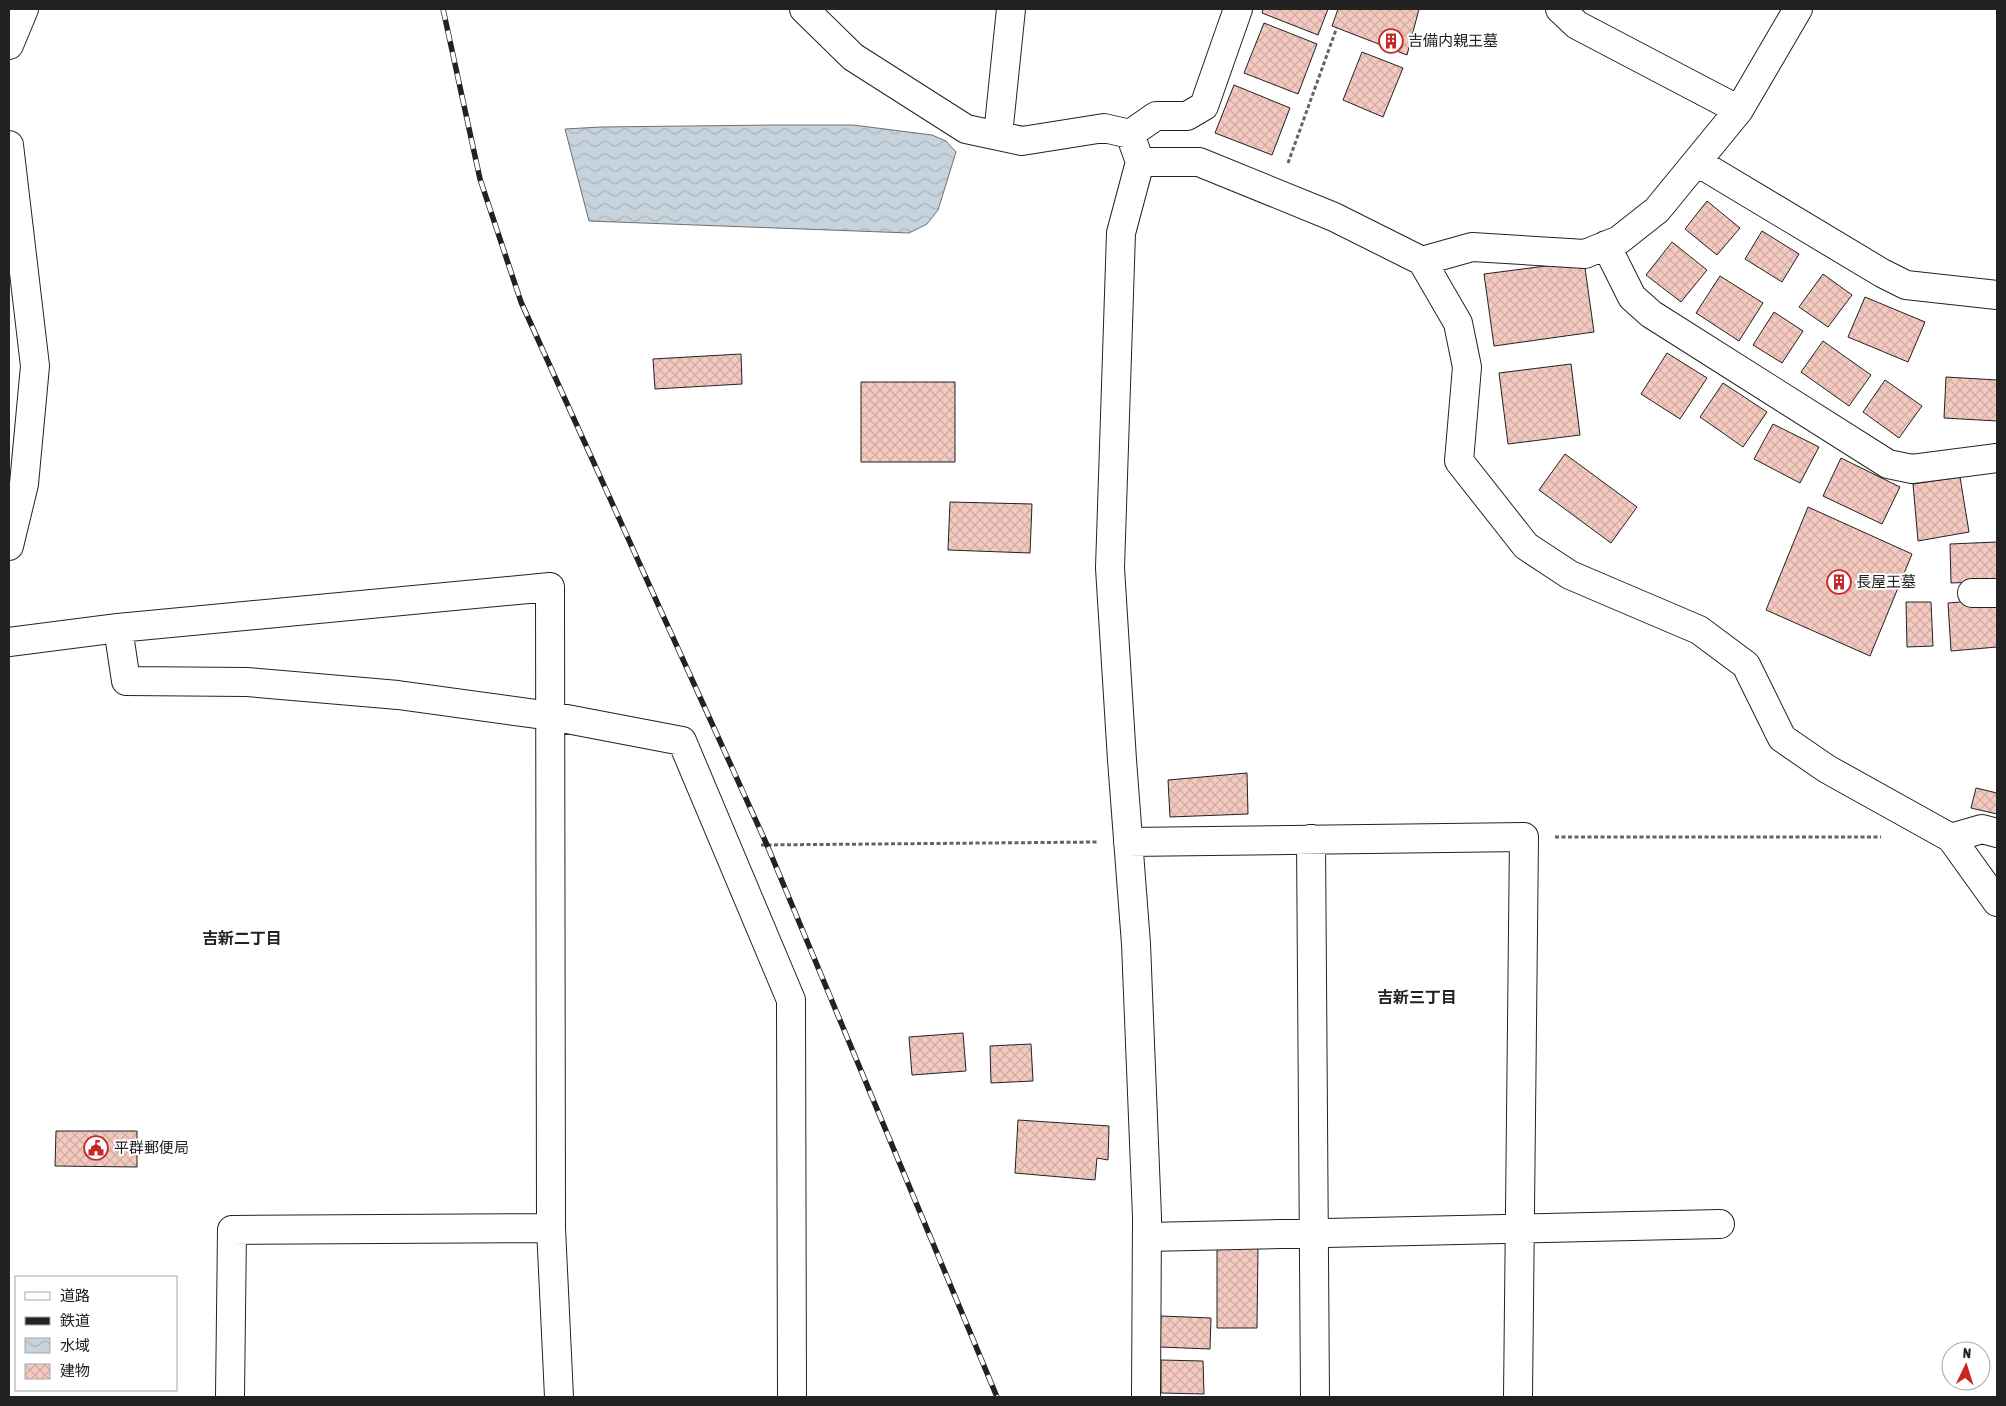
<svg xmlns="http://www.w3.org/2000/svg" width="2006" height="1406" font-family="'Asap Condensed','Noto Sans JP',sans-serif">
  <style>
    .water { fill: url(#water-waves); stroke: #6f6f6f }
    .building { fill: url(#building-cross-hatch); stroke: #222 }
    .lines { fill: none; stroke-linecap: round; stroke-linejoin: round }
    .street-casing { stroke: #222; stroke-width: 30 }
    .path { stroke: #646464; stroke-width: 3; stroke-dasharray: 4 2.5; stroke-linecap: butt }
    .street { stroke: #fff; stroke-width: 28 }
    .rail-casing { stroke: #222; stroke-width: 5.5 }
    .rail { stroke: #fff; stroke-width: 4; stroke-dasharray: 11; stroke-linecap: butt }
    .labels { text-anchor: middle; stroke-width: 4; stroke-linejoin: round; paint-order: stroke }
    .poi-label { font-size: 15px; fill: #222; stroke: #fff; text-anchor: start }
    .neighbourhood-label { font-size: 16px; font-weight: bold; fill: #222; stroke: #fff }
  </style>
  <defs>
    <pattern id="water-waves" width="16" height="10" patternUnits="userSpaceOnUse" patternTransform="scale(1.25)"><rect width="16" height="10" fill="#c7d3dd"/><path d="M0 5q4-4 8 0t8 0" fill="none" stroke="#abb5bd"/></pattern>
    <pattern id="building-cross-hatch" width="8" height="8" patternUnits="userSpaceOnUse" patternTransform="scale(1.25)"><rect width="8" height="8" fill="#f3c9c0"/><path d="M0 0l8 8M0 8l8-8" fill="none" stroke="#d0aca5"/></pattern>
  </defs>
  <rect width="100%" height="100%" fill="#fff"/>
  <path class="water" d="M776 125H853L932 135 946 141 956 152 938 210 927 224 909 233 589 221 565 129 601 127Z"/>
  <path class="building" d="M1263 9H1328L1318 35 1262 13Z
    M1338 9H1419L1407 55 1332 26Z
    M1264 23 1317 44 1298 94 1244 73Z
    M1362 52 1403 68 1383 117 1343 100Z
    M1234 85 1290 108 1272 155 1215 133Z
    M1707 201 1740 228 1717 255 1685 229Z
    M1762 231 1799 254 1782 282 1745 259Z
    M1672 242 1707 270 1681 302 1646 275Z
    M1584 261 1594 332 1494 346 1484 274Z
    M1823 274 1852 295 1828 327 1799 307Z
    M1720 276 1763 303 1739 341 1696 313Z
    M1865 297 1925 322 1908 362 1848 337Z
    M1774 312 1803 331 1782 363 1753 345Z
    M1823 341 1871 375 1849 406 1801 372Z
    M1667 353 1707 378 1680 419 1641 394Z
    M741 354 742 384 655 389 653 359Z
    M1571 364 1580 435 1508 444 1499 373Z
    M1946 377 1997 380V421L1944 418Z
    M1885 380 1922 406 1899 438 1863 412Z
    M861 382H955V462H861Z
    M1723 383 1767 412 1743 447 1700 417Z
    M1773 424 1819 447 1800 483 1754 459Z
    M1565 454 1637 507 1611 543 1539 490Z
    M1841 458 1900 487 1882 524 1823 496Z
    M1960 477 1969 532 1918 541 1913 484Z
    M950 502 1032 504 1030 553 948 550Z
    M1808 507 1912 554 1870 656 1766 610Z
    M1997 542V581L1951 583 1950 544Z
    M1997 599V647L1951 651 1948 603Z
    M1906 602H1931L1933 646 1907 647Z
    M1247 773 1248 814 1170 817 1168 780Z
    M1976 788 1997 793V814L1971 808Z
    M963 1033 966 1071 912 1075 909 1037Z
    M1031 1044 1033 1081 991 1083 990 1046Z
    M1018 1120 1109 1126 1108 1160 1097 1158 1095 1180 1015 1173Z
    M56 1131H137V1167L55 1166Z
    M1217 1247H1258L1257 1328H1217Z
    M1161 1316 1211 1318 1210 1349 1160 1347Z
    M1161 1360 1203 1361 1204 1394 1161 1393Z"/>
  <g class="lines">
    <g class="street-casing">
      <path id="street" d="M804 9 853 57 966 129 1022 141 1104 128 1130 134 1140 162 1121 233 1110 568 1122 760 1136 944 1147 1217 1146 1397
        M1560 9 1577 25 1739 110
        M9 45 24 9
        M1130 134 1156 116H1187L1204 106 1238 9
        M998 135 1011 9
        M9 145 35 366 24 484 9 546
        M1140 162H1199L1334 217 1422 261 1458 323 1467 367 1459 461 1526 546 1570 575 1699 630 1746 665 1782 738 1827 769 1951 838 1997 902
        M1697 162 1882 273 1906 285 1997 295
        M1606 245 1632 297 1651 314 1888 464 1912 469 1997 458
        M1422 261 1472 247 1585 254 1619 240 1657 210 1739 110 1798 9
        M1972 593H1997
        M118 628 126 681 247 682 398 695 551 716 682 741 791 1000 792 1397
        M9 642 118 628 550 587 551 1228 559 1397
        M1951 838 1982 829 1997 833
        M1311 839 1315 1397
        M1128 842 1524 837 1518 1397
        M1147 1237 1720 1224
        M230 1397 232 1230 551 1228"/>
    </g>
    <path class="path" d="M1288 163 1337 27
      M1555 837H1881
      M761 845 1098 842"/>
    <use href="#street" class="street"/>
    <g class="rail-casing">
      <path id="rail" d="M443 9 480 179 521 302 767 845 997 1397"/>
    </g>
    <use href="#rail" class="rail"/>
  </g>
  <defs>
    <g id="building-ring" transform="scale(1.25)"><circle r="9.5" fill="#fff" stroke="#c62828" stroke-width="1.5"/><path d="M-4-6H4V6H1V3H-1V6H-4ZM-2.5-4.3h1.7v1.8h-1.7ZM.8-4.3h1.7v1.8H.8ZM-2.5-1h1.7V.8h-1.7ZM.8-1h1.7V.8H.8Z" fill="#c62828"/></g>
    <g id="civic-ring" transform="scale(1.25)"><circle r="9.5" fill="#fff" stroke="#c62828" stroke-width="1.5"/><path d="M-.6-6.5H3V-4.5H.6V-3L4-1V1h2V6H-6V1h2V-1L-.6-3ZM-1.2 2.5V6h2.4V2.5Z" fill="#c62828"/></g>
  </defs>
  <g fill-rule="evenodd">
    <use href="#building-ring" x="1391" y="41"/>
    <use href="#building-ring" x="1839" y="582"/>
    <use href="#civic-ring" x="96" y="1148"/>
  </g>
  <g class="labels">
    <g class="poi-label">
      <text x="1408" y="46">吉備内親王墓</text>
      <text x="1856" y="587">長屋王墓</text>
      <text x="114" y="1153">平群郵便局</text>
    </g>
    <g class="neighbourhood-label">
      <text x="242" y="944">吉新二丁目</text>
      <text x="1417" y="1003">吉新三丁目</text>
    </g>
  </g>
  <rect width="2006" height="1406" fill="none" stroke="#222222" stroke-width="20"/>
  <rect x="15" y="1276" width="162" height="115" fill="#ffffff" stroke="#a7a7a7"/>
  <rect x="25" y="1292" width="25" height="8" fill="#ffffff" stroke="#a7a7a7"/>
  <text x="60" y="1301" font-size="15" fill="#222222">道路</text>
  <rect x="25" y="1317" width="25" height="8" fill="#222222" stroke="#a7a7a7"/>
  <text x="60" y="1326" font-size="15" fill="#222222">鉄道</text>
  <rect x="25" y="1338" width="25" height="15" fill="url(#water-waves)" stroke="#a7a7a7"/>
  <text x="60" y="1351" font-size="15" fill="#222222">水域</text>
  <rect x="25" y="1364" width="25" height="15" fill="url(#building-cross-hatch)" stroke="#a7a7a7"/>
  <text x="60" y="1376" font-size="15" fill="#222222">建物</text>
  <g transform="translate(1966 1366) rotate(4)"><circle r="24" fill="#ffffff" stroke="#a7a7a7"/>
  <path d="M0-4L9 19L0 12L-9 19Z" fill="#c62828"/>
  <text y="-8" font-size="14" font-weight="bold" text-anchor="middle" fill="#222222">N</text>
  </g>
</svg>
